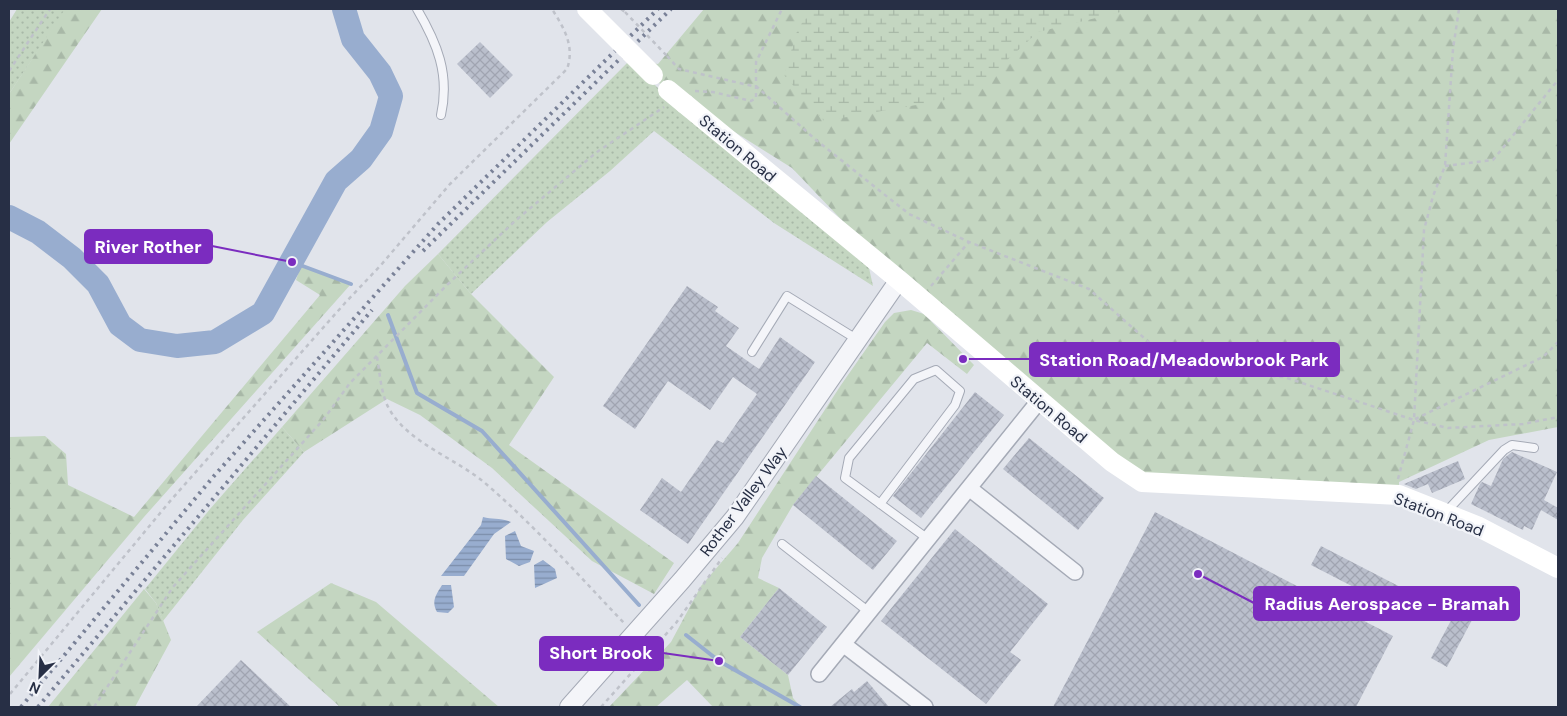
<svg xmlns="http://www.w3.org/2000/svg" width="1567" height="716" font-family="'DM Sans',sans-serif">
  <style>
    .grass { fill: url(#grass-dots) }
    .forest { fill: url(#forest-firs) }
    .wetland { fill: url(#wetland-marsh) }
    .water { fill: url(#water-rules) }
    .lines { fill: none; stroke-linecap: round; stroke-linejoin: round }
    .stream { stroke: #98adcf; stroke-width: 4 }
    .river { stroke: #98adcf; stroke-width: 24 }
    .building { fill: url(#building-cross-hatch) }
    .service-casing { stroke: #a5aab6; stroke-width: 10 }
    .minor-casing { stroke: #a5aab6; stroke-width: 18 }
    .tertiary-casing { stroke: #a5aab6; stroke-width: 20 }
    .path { stroke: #bfc2ca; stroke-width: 2.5; stroke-dasharray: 4 4; stroke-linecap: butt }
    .service { stroke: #f4f5f9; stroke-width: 8 }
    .minor { stroke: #f4f5f9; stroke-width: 15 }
    .tertiary { stroke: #f4f5f9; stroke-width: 18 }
    .secondary { stroke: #fff; stroke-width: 20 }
    .rail { stroke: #798197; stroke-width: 4; stroke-dasharray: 2.5 5; stroke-linecap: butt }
    .path-bridge { stroke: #bfc2ca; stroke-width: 2.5; stroke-dasharray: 4 4; stroke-linecap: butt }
    .secondary-bridge { stroke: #fff; stroke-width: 20 }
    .labels { text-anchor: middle; stroke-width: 4.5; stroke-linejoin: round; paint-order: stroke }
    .street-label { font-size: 16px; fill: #272f45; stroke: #f1f3f8 }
    .leader { fill: none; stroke: #7b2cbf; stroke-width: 2 }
    .callout-dot { fill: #7b2cbf; stroke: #f1f3f8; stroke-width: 2 }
    .callout { fill: #7b2cbf; stroke: #7b2cbf; stroke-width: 2 }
    .callout-label { font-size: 18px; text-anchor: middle; font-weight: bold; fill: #fff }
  </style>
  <defs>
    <pattern id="grass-dots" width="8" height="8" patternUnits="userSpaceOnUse" patternTransform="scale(1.25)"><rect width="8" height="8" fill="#c4d6c1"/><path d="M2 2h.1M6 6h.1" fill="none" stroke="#a8b8a7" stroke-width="1.8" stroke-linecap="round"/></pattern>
    <pattern id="forest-firs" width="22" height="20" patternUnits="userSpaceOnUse" patternTransform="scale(1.25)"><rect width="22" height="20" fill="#c4d6c1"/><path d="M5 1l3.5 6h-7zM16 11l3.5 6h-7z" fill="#a8b8a7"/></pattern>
    <pattern id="wetland-marsh" width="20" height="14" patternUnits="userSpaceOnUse" patternTransform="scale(1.25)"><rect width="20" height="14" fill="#c4d6c1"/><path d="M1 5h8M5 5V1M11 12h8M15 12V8" fill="none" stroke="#a8b8a7"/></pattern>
    <pattern id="water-rules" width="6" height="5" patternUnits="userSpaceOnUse" patternTransform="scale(1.25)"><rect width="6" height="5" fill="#98adcf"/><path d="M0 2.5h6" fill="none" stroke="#7c8daa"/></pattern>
    <pattern id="building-cross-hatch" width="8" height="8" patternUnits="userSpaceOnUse" patternTransform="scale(1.25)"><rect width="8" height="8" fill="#babfcc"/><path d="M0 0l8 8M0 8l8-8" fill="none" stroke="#a0a4b1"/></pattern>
  </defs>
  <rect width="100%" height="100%" fill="#e1e4eb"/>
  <path class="grass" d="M17 9H66L9 94V22Z
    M630 60 675 105 850 251 869 268 873 286 774 223 654 131 610 171 547 222 471 294 438 254Z
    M282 427 304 452 243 520 163 621 156 603 145 589 210 509Z"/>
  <path class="forest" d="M65 9H102L9 144V94Z
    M704 9H1558V427L1489 440 1399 482V495L1142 482 899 280 792 168 668 90 630 60 658 64Z
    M438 254 471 294 554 377 509 445 674 563 654 594 592 561 492 468 420 415 387 399 304 452 282 427 405 286Z
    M301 265 351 284 144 517 9 677V437L45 436 66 454 68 485 134 517 320 295 296 280Z
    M911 310 924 314 974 365 967 374 927 343 793 505 762 558 758 578 779 588 740 637 788 675 793 698 801 707H713L687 680 656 707H609L671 642 701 586 738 543 841 385 885 322 894 313Z
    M331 583 376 602 499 707H340L257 632Z
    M144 589 156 603 171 640 135 707H48Z"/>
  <path class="wetland" d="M813 9H1133L1038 32 968 96 824 121 784 75 798 28Z"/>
  <path class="water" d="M483 517C492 520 499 517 511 522L494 534 464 576H441L481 525Z
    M515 531 521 546 534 551 530 562 519 566 506 559 505 536Z
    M543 560 555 569 557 578 535 588 534 565Z
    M442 585H451L454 607 448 613 437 612C431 601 436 595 442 585Z"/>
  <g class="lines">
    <path class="stream" d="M292 262 351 284
      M388 315 417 393 482 431 639 605
      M686 635 719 661 800 707"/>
    <path class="river" d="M9 217 38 232 72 258 98 284 120 325 140 340 177 346 215 342 263 313 336 181 361 159 381 131 388 107 391 96 380 73 353 39 344 9"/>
  </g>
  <path class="building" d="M480 42 513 75 490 98 457 64Z
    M687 286 718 307 715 311 739 328 726 346 759 369 780 337 815 362 688 544 640 510 662 478 681 492 717 440 723 443 757 394 733 377 710 410 668 381 635 429 603 406Z
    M975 392 1004 415 921 518 893 496Z
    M1029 438 1104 498 1078 530 1003 469Z
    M1512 452 1557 472 1544 500 1558 508V520L1541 510 1532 530 1524 526 1523 530 1471 504 1480 484 1482 482 1491 486 1503 459Z
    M1458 461 1465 479 1432 493 1428 484 1416 489 1404 484Z
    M816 476 897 541 873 570 793 505Z
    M1155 512 1393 636 1356 707H1053Z
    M955 529 1048 604 1010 652 1021 660 986 704 881 621Z
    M1321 546 1410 592 1400 611 1311 565Z
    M779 588 827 627 788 675 740 637Z
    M1465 594 1481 603 1447 667 1431 658Z
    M241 660 291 707H196Z
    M867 681 889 707H830L852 689 854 692Z"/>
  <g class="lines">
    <g class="service-casing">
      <path id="service" d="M417 9C437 43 450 74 441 115
        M752 352 787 296 858 340
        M880 504 955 405 960 391 936 370 914 379 849 458 845 478 928 539
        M1446 512 1504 450 1512 445 1534 448
        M782 544 869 612"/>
    </g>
    <g class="minor-casing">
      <path id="minor" d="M969 488 1075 572
        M843 644 925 707
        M819 674 1039 401"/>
    </g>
    <g class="tertiary-casing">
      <path id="tertiary" d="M569 707 682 580 735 517 899 280"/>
    </g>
    <path class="path" d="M621 9 625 12
      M667 56 679 69 757 87 816 140 909 214 969 242 1089 289 1179 369 1284 377 1414 420 1448 428 1523 424 1558 417
      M9 71 50 9
      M695 91 713 92 751 101 756 98V62L782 9
      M1445 166 1493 160 1558 80
      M931 286 969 242
      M377 357C380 374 381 397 391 412 410 443 458 460 485 483 535 526 580 577 625 624
      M1415 419 1543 357 1558 342
      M1398 479 1414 420 1424 230 1433 196 1445 166 1453 49 1459 9
      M10 694 171 500 345 303 381 265 450 184 567 69C575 46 564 28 552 9
      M94 707 173 587 323 420 350 383 448 284 515 221 597 152 664 107
      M601 707 676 623 722 558"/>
    <use href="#service" class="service"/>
    <use href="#minor" class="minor"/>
    <use href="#tertiary" class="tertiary"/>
    <path class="secondary" d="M685 104 899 280 1112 462 1142 482 1399 495 1477 526 1558 568"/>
    <path class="rail" d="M423 251 671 9
      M21 707 214 476 438 224 658 9
      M38 707 372 310"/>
    <path class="path-bridge" d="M625 12 667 56"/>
    <path class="secondary-bridge" d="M587 9 653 75
      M668 90 685 104"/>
  </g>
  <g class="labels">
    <g class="street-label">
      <text transform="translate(738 148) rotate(40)" y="6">Station Road</text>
      <text transform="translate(1049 409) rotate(40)" y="6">Station Road</text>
      <text transform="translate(743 501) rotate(-53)" y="6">Rother Valley Way</text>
      <text transform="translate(1439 514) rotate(21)" y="6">Station Road</text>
    </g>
  </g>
  <path class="leader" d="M292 262L212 246M963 359L1030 359M1198 574L1254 603M719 661L663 653"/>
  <g class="callout-dot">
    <circle cx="292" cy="262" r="5"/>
    <circle cx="963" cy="359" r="5"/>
    <circle cx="1198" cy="574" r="5"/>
    <circle cx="719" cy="661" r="5"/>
  </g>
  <g class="callout">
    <rect x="85" y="230" width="127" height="33" rx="5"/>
    <rect x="1030" y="343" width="309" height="33" rx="5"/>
    <rect x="1254" y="587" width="265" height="33" rx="5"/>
    <rect x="540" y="637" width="123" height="33" rx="5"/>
  </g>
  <g class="callout-label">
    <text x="148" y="253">River Rother</text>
    <text x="1184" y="366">Station Road/Meadowbrook Park</text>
    <text x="1387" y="610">Radius Aerospace - Bramah</text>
    <text x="601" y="659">Short Brook</text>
  </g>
  <rect width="1567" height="716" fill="none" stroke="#272f45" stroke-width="20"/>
  <g transform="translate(40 676) rotate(204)" stroke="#f1f3f8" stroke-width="4" paint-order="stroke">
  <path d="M0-4L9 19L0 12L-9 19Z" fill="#272f45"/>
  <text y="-8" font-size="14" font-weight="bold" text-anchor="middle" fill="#272f45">N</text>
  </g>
</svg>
